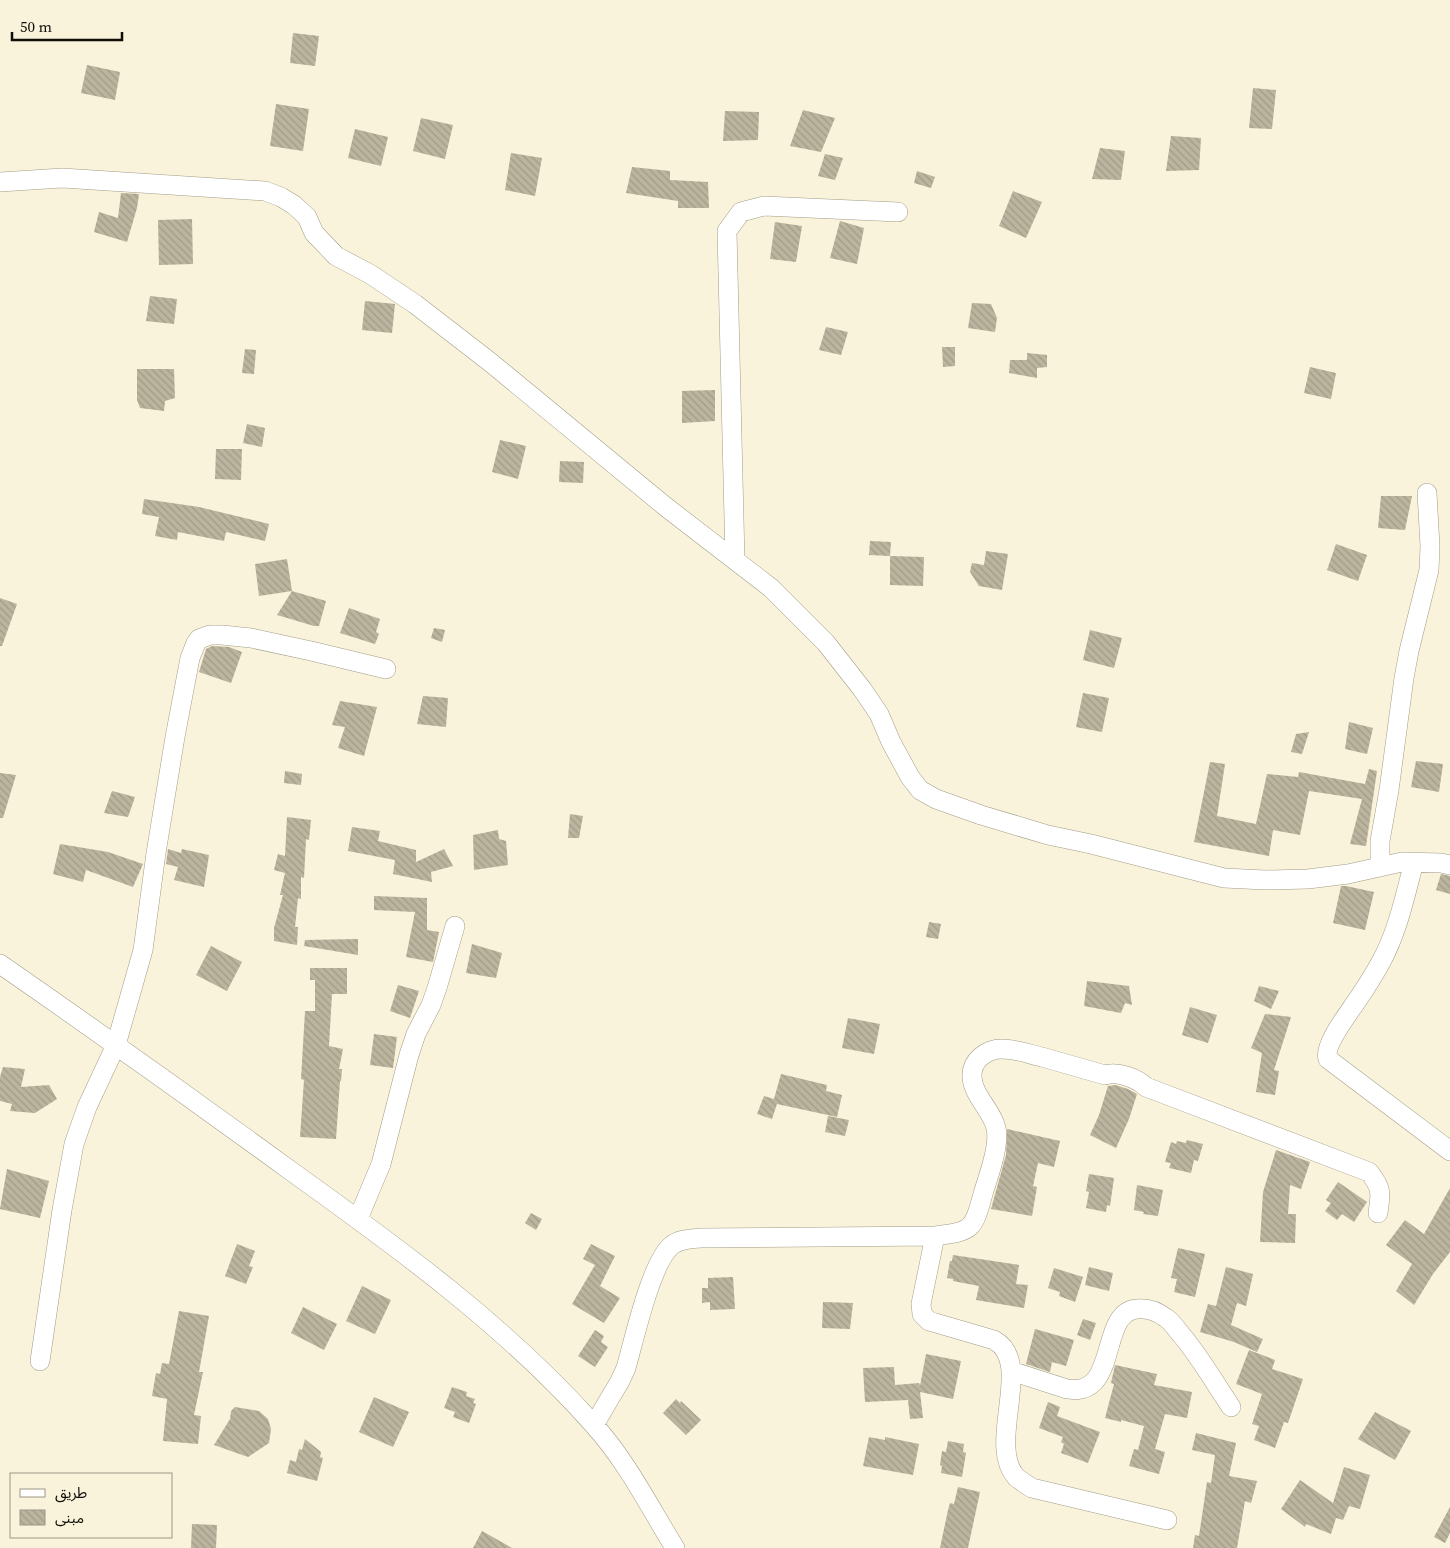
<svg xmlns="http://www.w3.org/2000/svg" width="1450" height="1548" font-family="'Source Serif 4','Noto Sans Arabic',serif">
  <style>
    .building { fill: url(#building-back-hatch) }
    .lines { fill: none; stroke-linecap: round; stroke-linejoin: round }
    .minor-casing { stroke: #a29c86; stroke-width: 20 }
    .minor { stroke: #fff; stroke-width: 19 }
  </style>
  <defs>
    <pattern id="building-back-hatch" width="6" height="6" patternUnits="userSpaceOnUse" patternTransform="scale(1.25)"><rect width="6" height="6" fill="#bbb59f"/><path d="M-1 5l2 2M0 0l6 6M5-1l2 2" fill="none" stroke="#a09a87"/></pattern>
  </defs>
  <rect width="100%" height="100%" fill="#f9f3dc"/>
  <path class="building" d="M293 33 319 36 315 66 290 63Z
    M87 65 120 72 115 100 81 93Z
    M1253 88 1276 90 1272 129 1249 128Z
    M276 104 309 109 303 151 270 146Z
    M803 110 835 118 821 152 790 146Z
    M725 111 759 112 758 140 723 141Z
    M421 118 453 125 445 159 413 151Z
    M355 129 388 137 381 166 348 158Z
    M1171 136 1201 138 1199 170 1166 171Z
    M1100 148 1125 151 1121 180 1092 179Z
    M511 153 542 158 535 196 505 190Z
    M825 154 843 158 835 180 818 176Z
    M632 167 670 171V180L708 182 709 208H678V201L626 193Z
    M917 171 935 177 931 188 914 183Z
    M1013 191 1042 202 1026 238 999 226Z
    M121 193 139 194 137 208 127 242 94 232 99 212 118 218Z
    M192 219 193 264 159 265 158 220Z
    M840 221 864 228 857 264 830 258Z
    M775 222 802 226 796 262 770 259Z
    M150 296 177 299 174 324 146 321Z
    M365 301 395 304 392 333 362 330Z
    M972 303 991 304 997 318 995 332 968 328Z
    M826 327 848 332 841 355 819 350Z
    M942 347H955V366L943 367Z
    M245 349 256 350 254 374 242 373Z
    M1027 353 1047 355V367L1037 368V378L1009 373 1010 360H1027Z
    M1310 367 1336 373 1331 399 1304 393Z
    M137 369H174L175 398 165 401 164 411 140 408 137 400Z
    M715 390V421L682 423V391Z
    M247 424 265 428 262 447 243 443Z
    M500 440 526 446 518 479 492 472Z
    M216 449H242L241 480 215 479Z
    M560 461 584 462 583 483 559 482Z
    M1381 496H1412L1405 530 1378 528Z
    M144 499 199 507 269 524 265 541 226 532 224 541 178 532 177 540 155 536 159 517 142 514Z
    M870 541 891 542 890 556 869 555Z
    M1336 544 1367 555 1358 581 1327 570Z
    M986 551 1008 554 1002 590 979 586 970 572 972 563 984 565Z
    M890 556 924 557 923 586 890 585Z
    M287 559 292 591 259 596 255 564Z
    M292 591 326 601 319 626H314L277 615Z
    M0 598 17 604 2 646H0Z
    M349 608 380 619 376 632 379 634 375 644 340 633Z
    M434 628 445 630 442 642 431 638Z
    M1090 630 1122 638 1114 668 1083 660Z
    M212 646 229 647 242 652 231 683 199 672 206 649Z
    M1083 693 1109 698 1102 732 1076 727Z
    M423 696 448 698 446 727 417 724Z
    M340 701 377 707 364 756 338 748 345 727 332 725Z
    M1349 722 1373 728 1367 754 1345 749Z
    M1309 732 1302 754 1291 752 1296 734Z
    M1416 761 1443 764 1439 792 1411 787Z
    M1210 762 1225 764 1217 816 1256 824 1267 774 1298 777 1299 772 1365 784 1369 769 1377 771 1366 846 1350 844 1362 799 1309 791 1300 835 1273 830 1269 856 1194 842Z
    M285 771 302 774 301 785 284 783Z
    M0 773 16 775 3 818H0Z
    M112 791 135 797 128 817 104 813Z
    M570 814 583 816 579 838H568Z
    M287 817 311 820 309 840 306 839 304 878 301 877V899L298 898 295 927H298L297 945 274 941V928L283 895H280L285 873 274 870 278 854 285 856Z
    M352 827 380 831 378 841 416 850V862L444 849 453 866 431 872 432 882 393 874 395 860 348 851Z
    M498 830 499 839 506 841 508 865 474 870 473 835Z
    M60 844 108 852 143 864 133 887 86 870 83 882 53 874Z
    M168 849 181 853 182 849 209 855 204 887 174 880 178 867 166 864Z
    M1441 874 1450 876V894L1436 890Z
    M1341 886H1346L1374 892 1365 930 1333 923Z
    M374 896 427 898V930L439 932 433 962 406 957 415 912 374 910Z
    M929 922 941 924 938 939 926 937Z
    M358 939V955L304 946 305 940Z
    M472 944 502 953 496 978 466 973Z
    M211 946 242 962 227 991 196 975Z
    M310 968H347V994H332L329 1046 343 1049 339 1069H342L341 1081H340L336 1139 300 1137 304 1080 301 1079 305 1011H315V980H310Z
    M1087 981 1129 986 1132 1005 1125 1003 1121 1013 1084 1006Z
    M398 985 419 991 410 1018 390 1011Z
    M1259 986 1279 991 1271 1009 1254 1001Z
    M1190 1007 1217 1015 1208 1043 1182 1035Z
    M1265 1014 1291 1017 1274 1070 1279 1071 1275 1095 1256 1092 1262 1053 1251 1048Z
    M848 1018 880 1024 874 1054 842 1048Z
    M374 1034 397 1037 393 1068 370 1065Z
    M3 1067 25 1069 21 1087 49 1085 57 1099 35 1113 10 1111 12 1104 0 1101V1077Z
    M781 1074 827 1085 826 1091 842 1095 837 1117 777 1104 772 1119 757 1114 764 1096 774 1099Z
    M1115 1085 1128 1089 1137 1094 1129 1119 1116 1148 1090 1135 1099 1115 1108 1086Z
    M828 1116 849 1120 845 1136 825 1132Z
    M1007 1129 1060 1141 1054 1167 1038 1163 1033 1186 1037 1187 1032 1216 991 1209 1006 1155Z
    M1187 1140 1203 1144 1198 1161 1194 1160 1191 1173 1169 1168 1171 1163 1165 1162 1171 1142 1176 1144 1177 1141 1186 1143Z
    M1276 1150 1310 1162 1301 1189 1290 1185 1288 1214H1296L1295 1243 1260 1242 1263 1192Z
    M7 1169 49 1181 40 1218 0 1209Z
    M1089 1174 1114 1178 1110 1206 1107 1205 1106 1212 1086 1208 1089 1192 1086 1191Z
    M1338 1182 1367 1202 1354 1222 1342 1214 1337 1220 1325 1211 1331 1203 1326 1200Z
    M1137 1185 1163 1190 1158 1216 1143 1214 1144 1212 1134 1210Z
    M1450 1188V1252L1433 1274 1414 1305 1396 1291 1412 1264 1386 1245 1405 1220 1424 1234Z
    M531 1213 542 1219 536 1230 525 1223Z
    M237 1244 255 1251 249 1266 253 1267 246 1284 225 1276Z
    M591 1244 615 1256 600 1286 620 1298 604 1323 572 1304 595 1265 583 1259Z
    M1178 1248 1205 1254 1195 1297 1174 1292 1177 1279 1171 1278Z
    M953 1255 1019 1265 1016 1284 1028 1285 1024 1308 976 1300 979 1286 953 1281V1279L947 1278 950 1261H952Z
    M1089 1267 1113 1273 1109 1291 1085 1285Z
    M1226 1267 1253 1274 1246 1306 1237 1303 1231 1325 1263 1339 1257 1352 1234 1342 1200 1332 1208 1304 1216 1306Z
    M1054 1268 1083 1277 1075 1302 1059 1296 1060 1292 1048 1288Z
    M733 1277 735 1309 710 1310V1302L702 1303V1288H708V1278Z
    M362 1286 391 1300 375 1334 346 1321Z
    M823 1302 853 1303 850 1329 822 1328Z
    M303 1307 337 1324 324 1350 291 1333Z
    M179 1311 209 1316 199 1372H203L194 1415 201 1416 198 1444 163 1441 167 1399 152 1396 156 1373 160 1374 162 1363 169 1364Z
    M1083 1319 1096 1323 1090 1340 1077 1335Z
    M1035 1329 1074 1340 1066 1366 1052 1362 1050 1372 1026 1364Z
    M595 1330 604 1336 601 1342 608 1347 595 1367 578 1356Z
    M1249 1350 1275 1360 1272 1369 1303 1379 1288 1423 1284 1422 1275 1448 1254 1440 1259 1426 1252 1424 1262 1394 1236 1384Z
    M926 1354 961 1361 953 1399 920 1392 923 1418 910 1419 908 1400 865 1402 863 1368 894 1367 895 1385 919 1383 920 1386Z
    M1115 1365 1157 1374 1154 1385 1192 1392 1187 1418 1165 1414 1155 1449 1165 1452 1159 1474 1129 1466 1134 1449 1138 1450 1144 1426 1121 1420V1422L1105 1418 1114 1384 1111 1383Z
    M452 1387 467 1392 466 1396 475 1399 473 1403 476 1404 469 1423 453 1417 455 1412 444 1408Z
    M374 1397 409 1412 393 1447 359 1432Z
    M676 1399 680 1403 681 1401 701 1420 686 1435 663 1413Z
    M1048 1402 1060 1407 1057 1416 1100 1432 1088 1463 1061 1453 1064 1444 1061 1442 1063 1437 1039 1428Z
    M235 1407 259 1411 268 1419 271 1429 269 1443 248 1457 214 1445 230 1419 231 1411Z
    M1375 1412 1411 1431 1395 1460 1358 1439Z
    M1196 1433 1236 1443 1229 1476 1257 1481 1251 1503 1245 1501 1237 1548H1193L1195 1535 1199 1536 1207 1482 1211 1483 1215 1455 1192 1450Z
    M869 1437 885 1440V1437L919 1444 913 1475 863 1466Z
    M305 1439 321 1452 320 1457 323 1458 317 1481 287 1473 290 1460 296 1462 299 1449 302 1450Z
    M948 1441 964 1444 963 1452 966 1453 962 1477 941 1473 942 1466 940 1465 942 1451 946 1452Z
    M1344 1467 1370 1475 1360 1509 1349 1506 1343 1520 1336 1518 1331 1534 1306 1524 1305 1527 1281 1509 1300 1480 1333 1503Z
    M958 1487 980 1492 968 1548H940L948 1510 950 1503 954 1504Z
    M1450 1507V1533L1445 1543 1434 1537Z
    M192 1524 217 1525 216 1548H191Z
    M482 1531 512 1548H473Z"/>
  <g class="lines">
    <g class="minor-casing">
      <path id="minor" d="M0 182 62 178 265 191 281 197 294 205 307 217 314 233 336 256 370 274 415 304 490 362 666 507 771 588 826 643 862 689 879 714 891 742 910 777 920 790 936 799 981 815 1048 835 1091 844 1224 878 1265 880 1308 879 1348 874 1402 862 1441 863 1450 865
        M735 560 727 231 741 212 764 206 898 212
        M1414 862C1405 896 1398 930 1382 960 1374 975 1365 989 1356 1002 1348 1014 1323 1046 1328 1059L1450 1151
        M1380 867V841L1389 790 1404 678 1409 651 1429 570 1430 546 1427 493
        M0 964C98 1032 195 1101 291 1171 397 1247 506 1326 593 1424 626 1460 649 1506 675 1548
        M358 1219 381 1164 409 1055 416 1034 431 1005 437 988 455 926
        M935 1236 921 1304 922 1314 929 1321 994 1340C1035 1362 986 1443 1016 1477 1021 1481 1027 1485 1032 1488L1167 1520
        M40 1361 62 1210 74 1144 87 1107 116 1045 143 950 156 853 175 737 190 658 196 643 199 639 210 635H222L251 638 311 651 386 669
        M1011 1371 1067 1389C1120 1398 1098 1312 1137 1309 1147 1308 1158 1312 1166 1318 1171 1321 1175 1327 1179 1332 1199 1355 1214 1382 1231 1407
        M594 1425 620 1381 626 1368C634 1340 651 1263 671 1246 679 1239 690 1239 700 1238L935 1236C972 1231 973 1231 983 1194 988 1177 1000 1146 996 1128 992 1110 973 1096 972 1077 971 1060 987 1049 1002 1049 1015 1049 1029 1054 1042 1057 1063 1063 1084 1069 1105 1075 1117 1071 1137 1078 1146 1087L1369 1172C1382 1188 1381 1193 1378 1213"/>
    </g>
    <use href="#minor" class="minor"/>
  </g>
  <rect x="10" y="1473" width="162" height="65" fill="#f9f3dc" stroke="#9b9786"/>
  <rect x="20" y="1489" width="25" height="8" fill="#ffffff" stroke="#9b9786"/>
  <text x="55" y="1498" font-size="15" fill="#0f0d06">طريق</text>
  <rect x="20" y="1510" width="25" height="15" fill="url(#building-back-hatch)" stroke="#9b9786"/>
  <text x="55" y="1523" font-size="15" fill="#0f0d06">مبنى</text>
  <path d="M12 32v8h110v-8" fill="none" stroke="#0f0d06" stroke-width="2.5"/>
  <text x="20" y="32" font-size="15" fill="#0f0d06" stroke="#f9f3dc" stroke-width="4" paint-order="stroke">50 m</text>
</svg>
